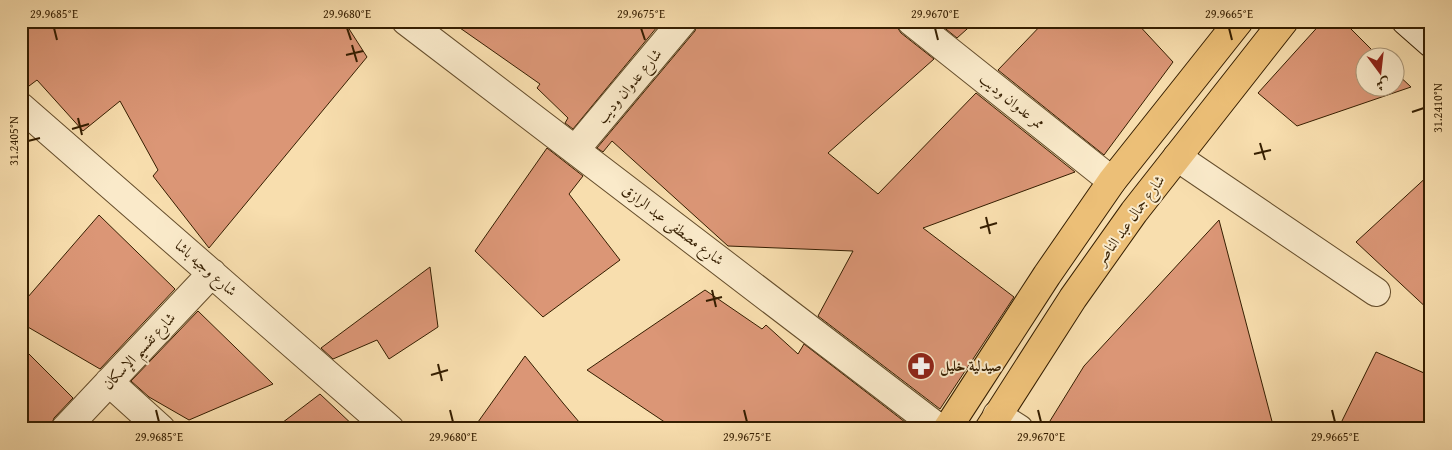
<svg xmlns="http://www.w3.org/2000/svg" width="1452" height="450" font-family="'Gentium Book Plus',Amiri,serif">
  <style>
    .building { fill: #db9676; stroke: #351e00 }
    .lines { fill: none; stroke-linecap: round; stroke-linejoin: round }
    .street-casing { stroke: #664e2c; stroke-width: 30 }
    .secondary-casing { stroke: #351e00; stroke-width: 30 }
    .primary-casing { stroke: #351e00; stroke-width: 30 }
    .street { stroke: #faeaca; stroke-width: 28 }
    .secondary { stroke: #faeaca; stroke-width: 28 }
    .primary { stroke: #ecbf77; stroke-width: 28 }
    .ticks { fill: none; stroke: #351e00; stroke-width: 2 }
    .labels { text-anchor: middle; stroke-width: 4; stroke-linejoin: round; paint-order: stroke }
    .street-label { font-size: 15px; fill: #351e00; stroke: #faeaca }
    .poi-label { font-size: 15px; font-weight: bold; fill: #351e00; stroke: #faeaca; text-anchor: start }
    .neatline { fill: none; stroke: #351e00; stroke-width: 2 }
    .ticks-label { font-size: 12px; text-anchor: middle; fill: #351e00 }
  </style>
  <rect width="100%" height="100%" fill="#f8deae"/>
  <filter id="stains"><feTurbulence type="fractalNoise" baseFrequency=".004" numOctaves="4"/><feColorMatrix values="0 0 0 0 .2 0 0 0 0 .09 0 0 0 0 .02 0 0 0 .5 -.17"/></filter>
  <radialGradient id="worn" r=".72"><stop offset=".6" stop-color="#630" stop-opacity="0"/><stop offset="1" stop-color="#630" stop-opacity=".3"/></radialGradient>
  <path class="building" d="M21 21H344L367 57 209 248 153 176 158 170 120 101 83 131 37 80 21 92Z
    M450 21H662L573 129 565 123 568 118 537 88 540 84Z
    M698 21H896L897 27 901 33 934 59 828 153 878 194 976 93 1075 172 923 228 1014 297 940 409 818 316 853 251 728 246 612 141 603 152 597 148 695 31Z
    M936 21H976L957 38Z
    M1045 21H1135L1173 62 1104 155 998 70Z
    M1323 21H1343L1380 58H1364V88H1394V71L1411 87 1297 126 1258 93Z
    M547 148 583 176 569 194 620 260 543 317 475 251Z
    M1431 173V312L1356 242Z
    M99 215 175 289 100 369 21 323V305Z
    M1219 220 1274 429H1045L1084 366Z
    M430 267 438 327 389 359 377 340 333 359 321 348Z
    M705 290 762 329 766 325 798 354 804 344 914 429H675L587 370Z
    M198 311 273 384 189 420 149 397 131 381Z
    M21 346 73 398 54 418 50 429H21Z
    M1376 352 1431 376V412L1418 429H1338Z
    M525 356 563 403 585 429H473Z
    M320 394 357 429H274Z"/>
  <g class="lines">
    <g class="street-casing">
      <path id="street" d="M406 21 940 429
        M911 21 1112 181
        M21 107 390 429
        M575 150 683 21
        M1177 157 1376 292
        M109 382 161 429
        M997 415 1019 429
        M65 429 212 273"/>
    </g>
    <g class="secondary-casing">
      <path id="secondary" d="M1406 21 1431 43"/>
    </g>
    <g class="primary-casing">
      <path id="primary" d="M947 429 1047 275 1112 181 1239 21
        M989 429 1073 298 1134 212 1284 21"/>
    </g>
    <use href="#street" class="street"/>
    <use href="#secondary" class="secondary"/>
    <use href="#primary" class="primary"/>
  </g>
  <path class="ticks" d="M54 28 57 40M347 28 351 40M641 28 645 40M935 28 938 40M1229 28 1232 40M352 45 357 62M346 55 363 51M1412 112 1424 108M78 118 82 135M72 129 89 124M28 141 40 138M1260 143 1265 160M1254 154 1271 150M986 217 990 234M980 228 997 223M712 290 716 307M706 301 722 297M438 364 442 381M431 375 448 370M156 410 159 422M450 410 453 422M744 410 747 422M1038 410 1041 422M1332 410 1335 422"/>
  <defs>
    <g id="pharmacy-disc" transform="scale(1.4375)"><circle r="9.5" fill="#8f2418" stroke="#faeaca"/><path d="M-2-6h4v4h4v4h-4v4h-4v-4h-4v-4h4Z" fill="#fff"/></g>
  </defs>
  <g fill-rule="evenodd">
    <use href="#pharmacy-disc" x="921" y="366"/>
  </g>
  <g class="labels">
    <g class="street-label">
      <text transform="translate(629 86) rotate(-50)" y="5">شارع عدوان وديب</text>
      <text transform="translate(1012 101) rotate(39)" y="5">ممر عدوان وديب</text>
      <text transform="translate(1130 220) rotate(-54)" y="5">شارع جمال عبد الناصر</text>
      <text transform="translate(673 225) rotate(37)" y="5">شارع مصطفى عبد الرازق</text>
      <text transform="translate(206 268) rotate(41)" y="5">شارع وجيه باشا</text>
      <text transform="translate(139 351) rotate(-47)" y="5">شارع تقسيم الإسكان</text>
    </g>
    <g class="poi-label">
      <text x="940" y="371">صيدلية خليل</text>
    </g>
  </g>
  <rect width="1452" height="450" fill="none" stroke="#f8deae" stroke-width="55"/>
  <g transform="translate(1380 72) rotate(165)"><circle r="24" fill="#faeaca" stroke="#ab9879"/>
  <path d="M0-4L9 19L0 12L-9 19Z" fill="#8f2418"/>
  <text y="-8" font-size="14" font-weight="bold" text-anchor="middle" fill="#351e00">ش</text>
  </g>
  <rect x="28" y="28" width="1396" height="394" class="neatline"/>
  <g class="ticks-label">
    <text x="54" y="18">29.9685°E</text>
    <text x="347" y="18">29.9680°E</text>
    <text x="641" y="18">29.9675°E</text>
    <text x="935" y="18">29.9670°E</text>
    <text x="1229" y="18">29.9665°E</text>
    <text transform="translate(1438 108) rotate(-90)" y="4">31.2410°N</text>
    <text transform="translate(14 141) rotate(-90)" y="4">31.2405°N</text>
    <text x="159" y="441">29.9685°E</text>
    <text x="453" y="441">29.9680°E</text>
    <text x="747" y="441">29.9675°E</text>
    <text x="1041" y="441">29.9670°E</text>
    <text x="1335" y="441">29.9665°E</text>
  </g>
  <rect width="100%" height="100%" filter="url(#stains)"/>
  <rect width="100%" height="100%" fill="url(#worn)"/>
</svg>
